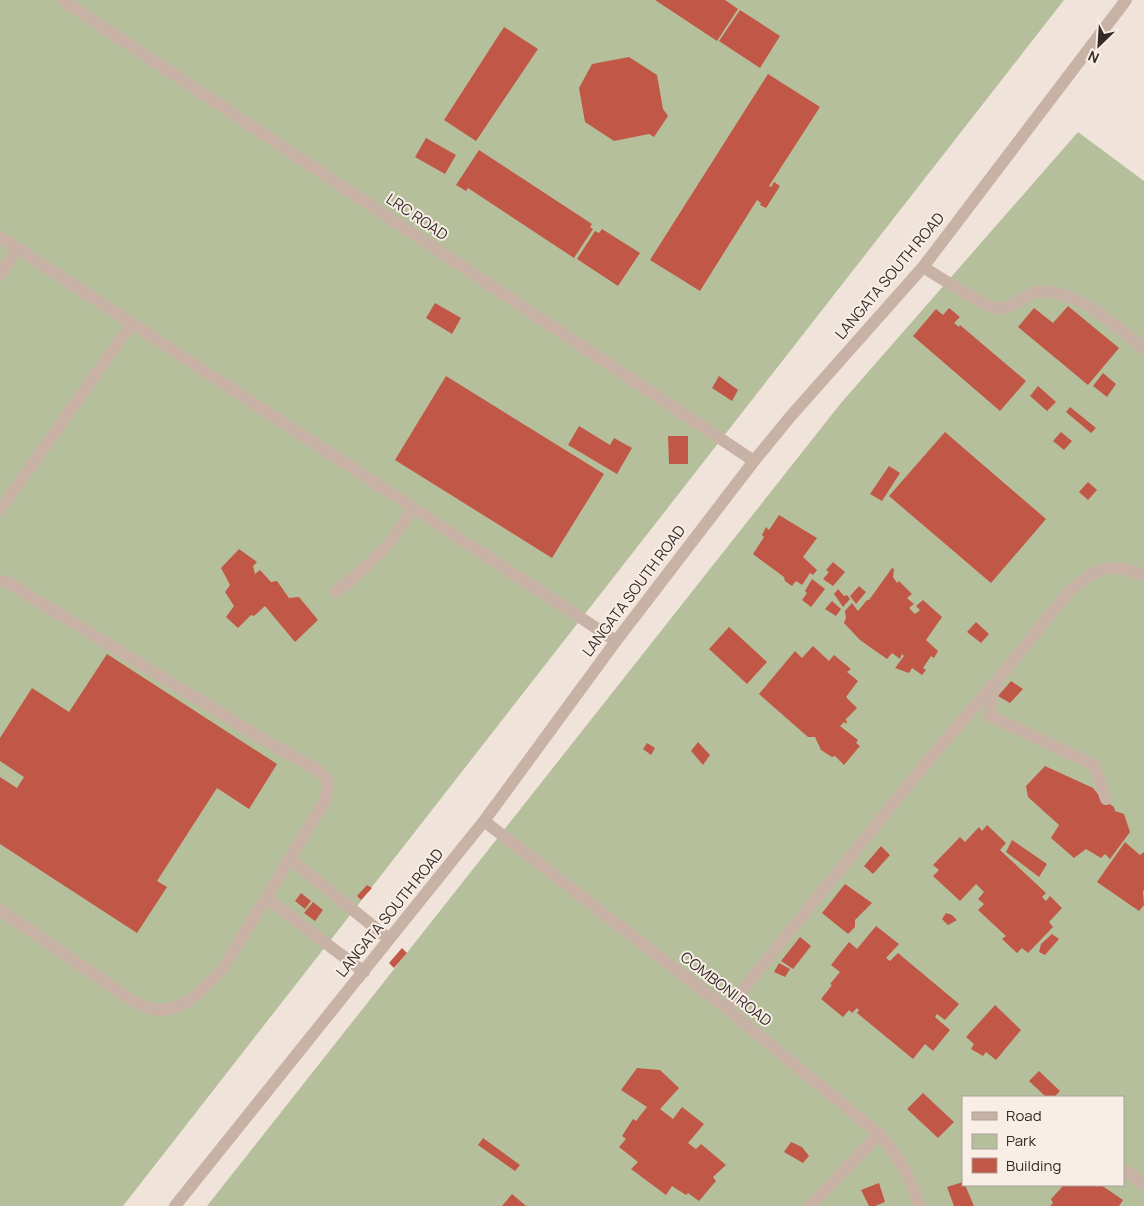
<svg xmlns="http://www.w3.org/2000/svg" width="1144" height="1206" font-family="Manrope,sans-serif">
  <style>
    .green { fill: #b6bf9b; fill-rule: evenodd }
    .building { fill: #c15847 }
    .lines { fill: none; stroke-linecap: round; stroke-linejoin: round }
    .minor { stroke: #c8b2a6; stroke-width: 12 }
    .labels { text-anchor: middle; stroke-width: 4; stroke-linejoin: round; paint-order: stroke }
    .street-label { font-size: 15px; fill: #342a27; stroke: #f8eee6 }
  </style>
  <rect width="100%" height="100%" fill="#f0e4da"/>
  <path class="green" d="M0 0H1064L123 1206H0Z
    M1078 132 1144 181V1206H207L841 403ZM963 1097H1123V1185H963Z"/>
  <path class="building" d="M655 0H725L738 9 717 41Z
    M740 10 780 36 760 68 719 41Z
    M504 27 538 49 476 141 444 120Z
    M629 57 657 75 663 109 668 116 654 137 649 134 614 141 585 122 579 88 592 64Z
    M768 74 820 107 769 186 771 187 774 182 780 186 766 208 760 205 761 203 757 200 700 291 650 260Z
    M426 138 456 155 445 174 415 157Z
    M479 150 592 224 590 227 593 229 574 258 468 188 466 191 456 185Z
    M602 229 640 253 618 286 577 259 595 231 599 233Z
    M435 303 461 318 452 334 426 318Z
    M1068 306 1119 348 1088 385 1018 327 1034 308 1053 323Z
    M949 308 960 317 954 323 959 327 960 325 1026 381 1000 411 913 336 936 309 943 315Z
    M1103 373 1116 384 1107 397 1093 386Z
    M446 376 604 474 552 558 395 460Z
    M719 376 738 390 732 401 712 388Z
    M1038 386 1056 402 1047 411 1030 396Z
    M1070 407 1096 428 1091 433 1066 412Z
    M579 426 610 445 614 438 632 448 617 474 568 445Z
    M945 432 1046 519 991 583 889 496Z
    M1061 432 1072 441 1064 450 1053 441Z
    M668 436H688V464H669Z
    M889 466 900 473 882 501 870 494Z
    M1088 482 1097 490 1088 500 1079 492Z
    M779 515 817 538 803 557 817 570 813 575 810 573 802 585 796 581 792 586 785 581 784 577 753 554 764 537 762 535 766 527 769 530Z
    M239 549 257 562 253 566 255 574 260 570 271 582 277 581 289 598 299 597 318 620 295 642 265 606 254 616 251 615 238 628 226 617 234 606 225 592 230 585 221 568Z
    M833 562 845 572 833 586 823 579 829 572 826 570Z
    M892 568 894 569 893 577 897 583 899 581 912 594 907 598 914 604 909 608 915 614 920 610 916 606 923 600 942 617 926 640 938 651 934 658 931 656 923 668 926 670 922 675 912 668 909 673 895 668 904 656 902 654 900 659 892 653 887 659 860 640 844 623 846 618 845 611 852 603 858 611 867 600H869Z
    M812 579 825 589 811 607 802 600 807 593 805 591Z
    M859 586 866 592 856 604 850 596Z
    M838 589 844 596 847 595 850 599 843 607 834 594Z
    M832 601 841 609 836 616 825 609Z
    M976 622 989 634 981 643 967 632Z
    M729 627 767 662 747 684 709 649Z
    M813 646 829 661 834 655 851 669 847 672 858 681 846 697 857 708 845 720 847 721 846 724 844 722 840 726 858 740 856 743 860 746 844 765 835 756 832 757 821 750 815 737H808L759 694 795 651 802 658Z
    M107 654 277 764 249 809 217 788 157 881 167 887 137 933 0 844V777L17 788 24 777 0 761V738L32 688 69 712Z
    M1011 681 1023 689 1010 703 998 696Z
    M698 742 710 755 703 765 691 751Z
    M647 743 655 748 651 755 643 749Z
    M1045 766 1093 788 1102 799 1114 807 1115 811 1124 814 1130 832 1110 859 1105 854 1101 858 1086 849 1074 858 1051 838 1059 825 1028 797 1026 786Z
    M987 825 1006 843 1000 850 1046 893 1042 897 1046 901 1050 896 1062 908 1049 922 1053 927 1028 953 1022 948 1017 953 1002 939 1006 936 978 910 984 904 978 899 984 892 976 884 960 901 933 876 939 870 933 865 960 837 965 842 979 827 982 831Z
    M1012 840 1047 864 1039 877 1006 852Z
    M1125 842 1140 855 1144 852V890L1143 891 1144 905 1139 911 1097 882Z
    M881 846 890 855 873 874 864 866Z
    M845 884 872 903 855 920V927L848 934 822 913Z
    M367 885 372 888 361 900 357 896Z
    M301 893 311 901 305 909 295 901Z
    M313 902 323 910 315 921 304 913Z
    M946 913 952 915 957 920 948 925 942 919Z
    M876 926 899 944 886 958 890 961 898 953 959 1004 945 1020 937 1014 935 1017 950 1030 933 1051 925 1044 913 1059 857 1013 859 1010 857 1008 852 1013 849 1010 843 1017 821 999 832 985 830 984 840 972 831 965 849 942 857 949Z
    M1052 934 1059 939 1045 955 1039 952 1041 944Z
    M800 937 811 946 793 969 781 961Z
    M402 948 407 953 394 968 389 963Z
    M779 963 790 969 785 977 774 972Z
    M995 1005 1021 1030 996 1060 986 1052 983 1056 971 1049 974 1044 966 1037Z
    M637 1068 660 1070 679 1088 660 1109 673 1119 682 1107 704 1124 688 1143 696 1149 701 1144 726 1165 713 1177 716 1181 699 1201 688 1193 686 1195 672 1186 666 1195 631 1169 638 1162 619 1147 626 1139 622 1136 633 1119 636 1121 647 1107 621 1090Z
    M1039 1071 1060 1091 1054 1097H1046L1029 1081Z
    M923 1093 954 1122 938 1138 907 1109Z
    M483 1138 520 1165 515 1171 478 1145Z
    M791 1142 802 1147 809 1156 803 1163 784 1152Z
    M963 1182V1185H965L974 1206H954L947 1187Z
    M879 1183 885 1202 875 1206H869L861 1190Z
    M1062 1185H1095L1097 1187 1101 1185 1123 1200 1119 1206H1050L1053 1203 1051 1199 1062 1187Z
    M512 1194 526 1206H502Z"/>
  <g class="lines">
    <path class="minor" d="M62 0 754 461
      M0 237 616 641
      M923 267C934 274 988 308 996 308 1017 309 1019 295 1038 292 1077 288 1116 326 1144 349
      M0 275 17 248
      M0 510 132 323
      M0 581 7 582 274 746 316 769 328 779 326 799 222 970C205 987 186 1010 160 1010 148 1010 137 1003 127 997L0 910
      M336 592 357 575 390 543 413 508
      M996 686 991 698 990 716 1094 765 1106 799
      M484 821 727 1009 879 1134C899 1156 910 1178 920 1206
      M290 859 389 939
      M266 898 364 972
      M727 1009 931 757 1000 677 1069 591 1092 574 1105 569 1121 568 1144 575
      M1128 1172 1144 1185
      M175 1206 484 821 616 641 754 461 790 417 923 267 1126 0
      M810 1206 879 1134"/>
  </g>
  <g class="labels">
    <g class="street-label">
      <text transform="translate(417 217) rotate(34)" y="5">LRC ROAD</text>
      <text transform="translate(890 276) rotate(-50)" y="5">LANGATA SOUTH ROAD</text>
      <text transform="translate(634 591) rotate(-53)" y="5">LANGATA SOUTH ROAD</text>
      <text transform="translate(390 913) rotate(-51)" y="5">LANGATA SOUTH ROAD</text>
      <text transform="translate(726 989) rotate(38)" y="5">COMBONI ROAD</text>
    </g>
  </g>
  <rect x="962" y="1096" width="162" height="90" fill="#f8eee6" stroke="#aaa09a"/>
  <rect x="972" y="1112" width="25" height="8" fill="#c8b2a6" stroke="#aaa09a"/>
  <text x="1006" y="1121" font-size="15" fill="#342a27">Road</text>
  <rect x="972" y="1134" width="25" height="15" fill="#b6bf9b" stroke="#aaa09a"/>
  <text x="1006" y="1146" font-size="15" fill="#342a27">Park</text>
  <rect x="972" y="1158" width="25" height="15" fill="#c15847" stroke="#aaa09a"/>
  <text x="1006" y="1171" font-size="15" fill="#342a27">Building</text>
  <g transform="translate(1099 45) rotate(205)" stroke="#f8eee6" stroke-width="4" paint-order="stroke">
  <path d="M0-4L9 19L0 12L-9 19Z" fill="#342a27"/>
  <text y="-8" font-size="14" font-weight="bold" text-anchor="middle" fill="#342a27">N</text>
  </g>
</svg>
